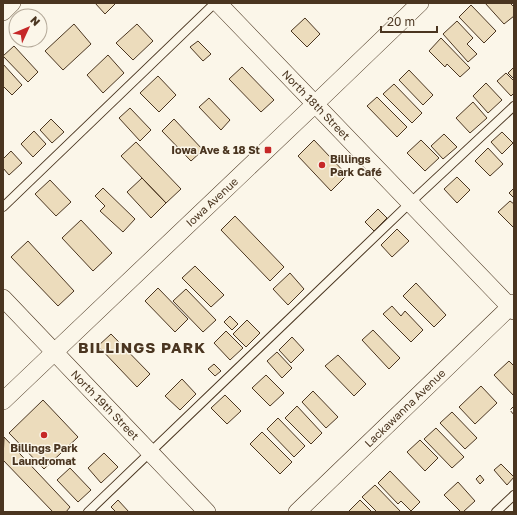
<svg xmlns="http://www.w3.org/2000/svg" width="517" height="515" font-family="'Golos Text',sans-serif">
  <style>
    .building { fill: #ecdcbc; stroke: #4a3520 }
    .lines { fill: none; stroke-linecap: round; stroke-linejoin: round }
    .lane-casing { stroke: #4a3520; stroke-width: 10 }
    .street-casing { stroke: #4a3520; stroke-width: 18 }
    .lane { stroke: #fbf6e9; stroke-width: 8 }
    .street { stroke: #fbf6e9; stroke-width: 17 }
    .fence { stroke: #4a3520; stroke-width: 1; stroke-dasharray: 5 2; stroke-linecap: butt }
    .poi-dot { fill: #c62828; stroke: #fbf6e9; stroke-width: 1.5 }
    .labels { text-anchor: middle; stroke-width: 3; stroke-linejoin: round; paint-order: stroke }
    .street-label { font-size: 11px; fill: #4a3520; stroke: #fbf6e9 }
    .poi-label { font-size: 11px; font-weight: bold; fill: #4a3520; stroke: #fbf6e9; text-anchor: end }
    .district-label { font-size: 15px; font-weight: bold; letter-spacing: 1px; fill: #4a3520; stroke: #fbf6e9 }
  </style>
  <rect width="100%" height="100%" fill="#fbf6e9"/>
  <path class="building" d="M95 3H114L115 4 105 14Z
    M485 3H510L514 7V16L504 24Z
    M471 5 496 31 484 43 459 17Z
    M305 18 320 34 307 47 291 31Z
    M457 21 473 38 467 44 477 54 468 62 443 34Z
    M74 24 91 44 63 70 45 51Z
    M137 24 153 41 133 60 116 43Z
    M441 38 470 68 460 77 447 64 445 67 429 51Z
    M198 41 211 54 203 61 190 47Z
    M14 46 38 72 28 82 3 56Z
    M108 55 124 73 103 93 87 75Z
    M3 64 22 85 12 95 3 86Z
    M242 67 274 100 261 112 229 79Z
    M514 67V79L508 73Z
    M409 70 433 95 423 105 399 80Z
    M506 73 514 81V93L511 96 497 81Z
    M158 76 176 95 159 112 140 93Z
    M486 83 502 100 488 113 473 96Z
    M394 84 422 113 412 123 383 94Z
    M377 97 407 127 397 137 367 106Z
    M209 98 230 120 221 130 199 107Z
    M473 102 487 118 470 133 456 118Z
    M130 108 151 130 140 141 119 118Z
    M51 119 64 132 52 143 40 130Z
    M174 119 203 150 191 161 162 131Z
    M34 131 46 144 33 157 21 144Z
    M502 132 513 143 502 154 491 142Z
    M444 134 457 147 443 159 431 146Z
    M314 140 347 175 331 191 298 156Z
    M421 140 439 158 425 171 407 153Z
    M136 142 181 189 166 203 121 156Z
    M488 148 503 164 490 176 475 161Z
    M11 151 22 163 9 175 3 168V159Z
    M457 177 470 190 457 203 444 189Z
    M142 178 166 203 151 218 127 192Z
    M50 180 71 202 56 216 35 194Z
    M103 188 135 219 123 232 100 211 105 206 95 196Z
    M514 188V198L509 193Z
    M510 201 514 204V228L498 212Z
    M378 209 387 218 374 231 365 222Z
    M235 216 284 267 270 281 221 230Z
    M81 220 112 253 93 271 62 238Z
    M397 229 409 241 392 257 381 245Z
    M28 241 74 291 58 306 11 257Z
    M195 266 224 295 211 307 182 278Z
    M290 273 304 289 288 305 273 289Z
    M416 283 446 315 434 327 403 296Z
    M158 288 188 319 175 332 145 301Z
    M186 289 216 320 203 332 173 301Z
    M392 306 401 316 405 311 423 330 411 342 383 314Z
    M230 316 238 324 232 330 224 322Z
    M247 320 260 333 246 347 233 334Z
    M373 330 400 358 389 369 362 340Z
    M226 331 243 348 230 360 214 343Z
    M111 334 150 374 137 387 98 346Z
    M292 337 304 350 291 363 279 350Z
    M277 352 292 368 282 378 267 361Z
    M338 355 366 384 354 396 325 366Z
    M509 361 514 366V396L494 375Z
    M214 364 221 371 215 376 208 369Z
    M266 375 284 393 270 406 252 388Z
    M182 379 196 394 180 410 165 396Z
    M481 386 497 403 475 424 459 407Z
    M313 391 338 417 326 428 302 402Z
    M225 395 241 411 227 424 211 408Z
    M43 400 78 437 44 469 9 433Z
    M297 406 322 433 311 444 285 418Z
    M452 412 477 438 465 449 440 423Z
    M278 418 305 446 294 457 267 429Z
    M436 428 464 457 452 468 424 439Z
    M262 432 292 462 280 474 250 444Z
    M4 437 70 507 66 512H53L3 460Z
    M420 440 438 458 425 471 407 452Z
    M104 453 118 467 101 483 88 468Z
    M501 464 514 477 507 485 494 470Z
    M70 468 91 490 78 502 57 480Z
    M390 471 420 502 411 511 401 501 398 504 378 483Z
    M480 475 484 480 480 484 476 479Z
    M458 482 475 501 463 512H461L444 495Z
    M375 485 401 512H377L362 497Z
    M118 500 129 512H116L111 507Z
    M360 500 372 512H348Z"/>
  <g class="lines">
    <g class="lane-casing">
      <path id="lane" d="M3 207 215 3
        M88 512 410 203 514 106
        M496 512 514 495"/>
    </g>
    <g class="street-casing">
      <path id="street" d="M218 3 514 311
        M3 12 12 3
        M3 298 207 512
        M3 401 315 104 420 3
        M297 512 514 303"/>
    </g>
    <use href="#lane" class="lane"/>
    <use href="#street" class="street"/>
    <path class="fence" d="M514 406 510 410 514 415"/>
  </g>
  <g class="poi-dot">
    <rect x="264" y="146" width="8" height="8" rx="2"/>
    <circle cx="322" cy="165" r="4"/>
    <circle cx="44" cy="435" r="4"/>
  </g>
  <g class="labels">
    <g class="street-label">
      <text transform="translate(316 105) rotate(46)" y="4">North 18th Street</text>
      <text transform="translate(212 202) rotate(-43)" y="4">Iowa Avenue</text>
      <text transform="translate(105 405) rotate(46)" y="4">North 19th Street</text>
      <text transform="translate(405 408) rotate(-44)" y="4">Lackawanna Avenue</text>
    </g>
    <g class="poi-label">
      <text x="260" y="154">Iowa Ave &amp; 18 St</text>
      <text x="330" y="163" text-anchor="start">Billings<tspan x="330" dy="13">Park Café</tspan></text>
      <text x="44" y="452" text-anchor="middle">Billings Park<tspan x="44" dy="13">Laundromat</tspan></text>
    </g>
    <g class="district-label">
      <text x="142" y="353">BILLINGS PARK</text>
    </g>
  </g>
  <rect width="517" height="515" fill="none" stroke="#4a3520" stroke-width="8"/>
  <g transform="translate(28 28) rotate(46)"><circle r="19" fill="#fbf6e9" stroke="#b4a999"/>
  <path d="M0-3L7 15L0 10L-7 15Z" fill="#c62828"/>
  <text y="-6" font-size="11" font-weight="bold" text-anchor="middle" fill="#4a3520">N</text>
  </g>
  <path d="M381 26v6h56v-6" fill="none" stroke="#4a3520" stroke-width="2"/>
  <text x="387" y="26" font-size="12" fill="#4a3520" stroke="#fbf6e9" stroke-width="3" paint-order="stroke">20 m</text>
</svg>
